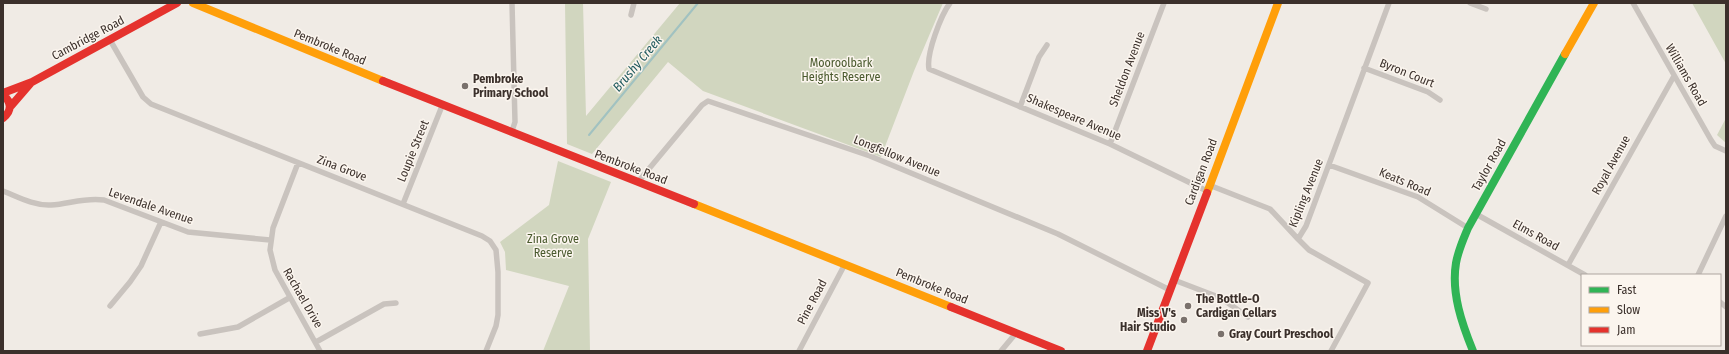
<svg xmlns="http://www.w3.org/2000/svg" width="1729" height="354" font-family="'Fira Sans Condensed',sans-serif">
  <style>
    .green { fill: #d1d6bf }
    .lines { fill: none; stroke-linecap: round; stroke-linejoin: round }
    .stream { stroke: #a1c2c1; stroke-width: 2 }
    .street { stroke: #c9c3be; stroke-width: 5.5 }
    .fast { stroke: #30b455; stroke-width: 8 }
    .slow { stroke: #ff9f0a; stroke-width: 8 }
    .jam { stroke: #e5322d; stroke-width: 8 }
    .poi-dot { fill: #7a716c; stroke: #fbf5ee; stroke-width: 1.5 }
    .labels { text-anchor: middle; stroke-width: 3; stroke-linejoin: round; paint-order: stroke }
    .street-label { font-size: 12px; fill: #3b302b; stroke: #fbf5ee }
    .park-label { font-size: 12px; fill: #4a5a2e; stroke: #fbf5ee }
    .poi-label { font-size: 12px; font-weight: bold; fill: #3b302b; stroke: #fbf5ee; text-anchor: start }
    .water-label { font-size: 13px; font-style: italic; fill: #1f5a5e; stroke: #fbf5ee }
  </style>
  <rect width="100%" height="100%" fill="#f0ebe5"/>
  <path class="green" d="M565 3H583L586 116 680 3H943L914 71 881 157 703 91 668 62 592 154 567 144Z
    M1692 3H1726V64Z
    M1726 118V143L1717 135Z
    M558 161 611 182 588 239 590 351H543L569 286 506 270 505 252 500 242 549 205Z"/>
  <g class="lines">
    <path class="stream" d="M589 135 698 3"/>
    <path class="street" d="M950 3C941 15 926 54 929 69L1110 144 1207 191
      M1470 3 1486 9
      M1633 3 1711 140 1715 146 1726 151
      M631 15 634 3
      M110 40 143 97 151 104 482 236 490 241 496 250 498 272V315L496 326 486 351
      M1364 68 1428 92 1440 100
      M1020 107 1039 57 1047 45
      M512 131 515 122 512 3
      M1110 144 1164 3
      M298 163 273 228 270 250 275 270 320 351
      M1329 165 1418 197 1468 228
      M638 182 702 105 708 101 870 156 1058 234 1170 290
      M1209 185 1270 209 1298 239
      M3 191C18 197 34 206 51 205 69 204 85 197 104 200L188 232 270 240
      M403 204 442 106
      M1476 214 1585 275
      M1568 265 1674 76
      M1698 275 1726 216
      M1174 280 1221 298 1248 317
      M1720 302 1726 307
      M110 306 130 282 141 266 161 222
      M200 334 238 327 289 298
      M316 342 384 304 396 303
      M799 351 845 264
      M1001 351 1016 333
      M1331 351 1368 283 1309 250 1298 239 1306 226 1389 3"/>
    <path class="fast" d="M1473 351C1462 324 1451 293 1456 263 1458 251 1463 240 1468 228L1565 54"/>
    <path class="slow" d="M193 3 383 81
      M1565 54 1594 3
      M1207 193 1278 3
      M694 204 951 307"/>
    <path class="jam" d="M383 81 694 204
      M3 93 32 82 177 3
      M3 95C12 102 12 111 3 118
      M11 106 30 84
      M951 307 1061 351
      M1147 351 1207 193"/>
  </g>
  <g class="poi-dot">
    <circle cx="465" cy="86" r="4"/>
    <circle cx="1188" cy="306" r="4"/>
    <circle cx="1184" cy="320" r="4"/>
    <circle cx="1221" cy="334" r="4"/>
  </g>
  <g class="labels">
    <g class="street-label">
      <text transform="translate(88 38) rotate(-28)" y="4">Cambridge Road</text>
      <text transform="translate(330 47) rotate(22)" y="4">Pembroke Road</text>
      <text transform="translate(1127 69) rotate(-69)" y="4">Sheldon Avenue</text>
      <text transform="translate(1407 73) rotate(22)" y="4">Byron Court</text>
      <text transform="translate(1686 75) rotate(60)" y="4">Williams Road</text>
      <text transform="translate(1074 117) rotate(23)" y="4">Shakespeare Avenue</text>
      <text transform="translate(413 151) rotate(-68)" y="4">Loupie Street</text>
      <text transform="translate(897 156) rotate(22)" y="4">Longfellow Avenue</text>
      <text transform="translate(1489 165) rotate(-61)" y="4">Taylor Road</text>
      <text transform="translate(1611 165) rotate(-61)" y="4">Royal Avenue</text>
      <text transform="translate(631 167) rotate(21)" y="4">Pembroke Road</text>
      <text transform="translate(342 168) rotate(21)" y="4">Zina Grove</text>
      <text transform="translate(1201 172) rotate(-69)" y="4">Cardigan Road</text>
      <text transform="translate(1405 182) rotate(23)" y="4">Keats Road</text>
      <text transform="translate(1306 193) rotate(-68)" y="4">Kipling Avenue</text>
      <text transform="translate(151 206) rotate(19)" y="4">Levendale Avenue</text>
      <text transform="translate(1536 235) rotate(29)" y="4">Elms Road</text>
      <text transform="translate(932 286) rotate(22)" y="4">Pembroke Road</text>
      <text transform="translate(303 298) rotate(60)" y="4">Rachael Drive</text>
      <text transform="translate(812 302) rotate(-62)" y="4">Pine Road</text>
    </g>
    <g class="park-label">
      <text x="841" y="67">Mooroolbark<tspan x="841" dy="14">Heights Reserve</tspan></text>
      <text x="553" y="243">Zina Grove<tspan x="553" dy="14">Reserve</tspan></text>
    </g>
    <g class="poi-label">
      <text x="473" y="83">Pembroke<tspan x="473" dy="14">Primary School</tspan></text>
      <text x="1196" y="303">The Bottle-O<tspan x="1196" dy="14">Cardigan Cellars</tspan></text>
      <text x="1176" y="317" text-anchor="end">Miss V's<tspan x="1176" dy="14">Hair Studio</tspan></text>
      <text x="1229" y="338">Gray Court Preschool</text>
    </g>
    <g class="water-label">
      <text transform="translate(637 63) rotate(-50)" y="5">Brushy Creek</text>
    </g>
  </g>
  <rect width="1729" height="354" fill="none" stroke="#3b302b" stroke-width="8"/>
  <rect x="1581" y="274" width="140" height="72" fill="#fbf5ee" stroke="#aea6a0"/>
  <rect x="1589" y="287" width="20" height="6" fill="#30b455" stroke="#aea6a0"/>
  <text x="1617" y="294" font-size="12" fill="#3b302b">Fast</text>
  <rect x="1589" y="307" width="20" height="6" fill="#ff9f0a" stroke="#aea6a0"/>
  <text x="1617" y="314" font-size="12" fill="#3b302b">Slow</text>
  <rect x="1589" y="327" width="20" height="6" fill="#e5322d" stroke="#aea6a0"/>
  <text x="1617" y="334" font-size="12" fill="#3b302b">Jam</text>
</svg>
